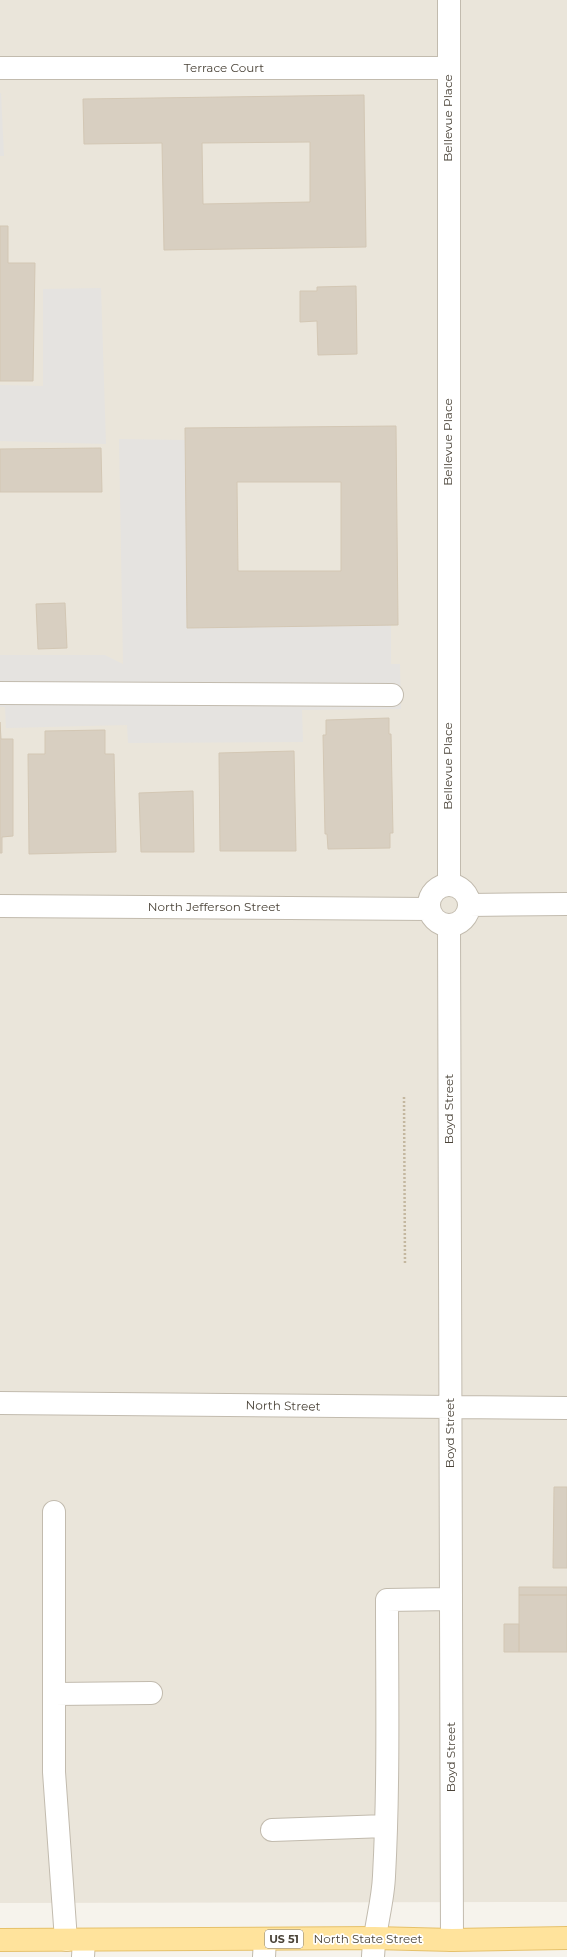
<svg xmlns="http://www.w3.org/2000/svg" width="567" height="1957" font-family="Montserrat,sans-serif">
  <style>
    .residential { fill: #eae5da }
    .parking { fill: #e5e3e0 }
    .building { fill: #d8cfc1; stroke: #d3c7b4; fill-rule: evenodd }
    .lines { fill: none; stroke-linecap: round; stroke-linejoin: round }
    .minor-casing { stroke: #c2bbae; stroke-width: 24 }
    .major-casing { stroke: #e6c16a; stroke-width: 24 }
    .path { stroke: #c4b79f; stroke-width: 2.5; stroke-dasharray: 2 2; stroke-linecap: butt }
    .minor { stroke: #fff; stroke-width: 22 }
    .major { stroke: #ffe39c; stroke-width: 22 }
    .labels { text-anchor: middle; stroke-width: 3.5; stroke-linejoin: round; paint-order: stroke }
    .shield { fill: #fff; stroke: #817c74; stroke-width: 1 }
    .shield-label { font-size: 11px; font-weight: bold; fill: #4b4439 }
    .street-label { font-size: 12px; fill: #4b4439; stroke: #fff }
  </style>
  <rect width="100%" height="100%" fill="#f6f3ec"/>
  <path class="residential" d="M0 0H567V1902L0 1903Z"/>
  <path class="parking" d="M0 93H1L4 156H0Z
    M101 288 106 444 0 441V385L43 386V289Z
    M119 439 185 440 187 628 391 625V664H400L401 709 302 710 303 742 128 743 127 725 6 728 5 707H0V655H105L123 664Z"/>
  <path class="building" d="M364 95 366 247 164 250 162 143 84 144 83 99ZM310 142V202L203 204 202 143Z
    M0 226H8V263H35L33 381H0Z
    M356 286 357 354 318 355 317 321 300 322V291H317V287Z
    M396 426 398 625 187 628 185 428ZM237 482H341V571H238Z
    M101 448 102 492H0V449Z
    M65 603 67 648 38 649 36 604Z
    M389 718V734H391L393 833H390V848L328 849 327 834H325L323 735H326V720Z
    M0 722 1 739H13V836L2 837V853H0Z
    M105 730V754H114L116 852 29 854 28 754H45V731Z
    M294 751 296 851H220L219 753Z
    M193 791 194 852H141L139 793Z
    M554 1487H567V1568H553Z
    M519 1587H567V1595H519Z
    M519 1595H567V1652H519Z
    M504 1624H519V1652H504Z"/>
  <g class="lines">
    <g class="minor-casing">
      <path id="minor" d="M0 68H448
        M0 693 392 695
        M429 905a20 20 0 1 1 40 0a20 20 0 1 1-40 0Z
        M449 885V0
        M469 905 567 904
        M0 906 429 909
        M449 926 452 1940
        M0 1403 567 1408
        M54 1512V1772L66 1940
        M55 1694 151 1693
        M272 1830 386 1826
        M83 1957 84 1940
        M264 1957 265 1939
        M373 1957C374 1930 383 1903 384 1876 389 1784 387 1692 387 1600L451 1599"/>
    </g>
    <g class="major-casing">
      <path id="major" d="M0 1940 374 1938 452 1940 567 1938"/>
    </g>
    <path class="path" d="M404 1097 405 1265"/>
    <use href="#minor" class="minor"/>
    <use href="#major" class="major"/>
  </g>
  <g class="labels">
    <rect class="shield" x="265" y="1930" width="38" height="18" rx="3"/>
    <g class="shield-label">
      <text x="284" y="1943">US 51</text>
    </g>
    <g class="street-label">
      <text x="224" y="72">Terrace Court</text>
      <text transform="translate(448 118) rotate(-90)" y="4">Bellevue Place</text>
      <text transform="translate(448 442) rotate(-90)" y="4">Bellevue Place</text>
      <text transform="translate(448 766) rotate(-90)" y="4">Bellevue Place</text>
      <text x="214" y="911">North Jefferson Street</text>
      <text transform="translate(449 1109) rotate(-90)" y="4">Boyd Street</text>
      <text transform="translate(283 1406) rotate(1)" y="4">North Street</text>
      <text transform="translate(450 1433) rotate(-90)" y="4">Boyd Street</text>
      <text transform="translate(451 1757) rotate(-90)" y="4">Boyd Street</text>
      <text x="368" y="1943">North State Street</text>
    </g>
  </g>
</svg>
